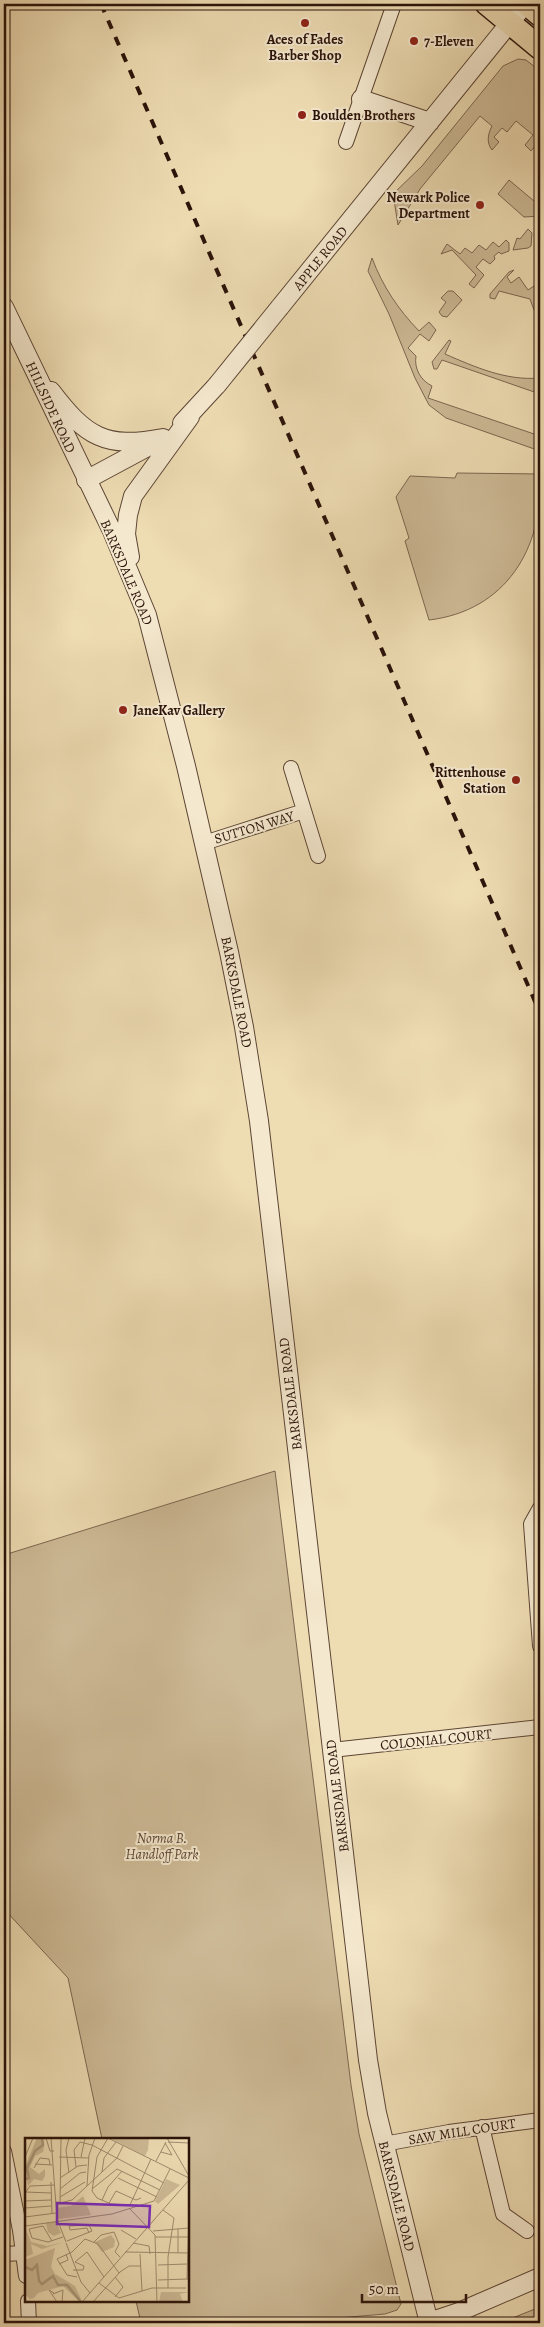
<svg xmlns="http://www.w3.org/2000/svg" width="544" height="2327" font-family="Alegreya,serif">
  <style>
    .green { fill: #cdba96; stroke: #7c6650 }
    .lines { fill: none; stroke-linecap: round; stroke-linejoin: round }
    .minor-casing { stroke: #5c4534; stroke-width: 16 }
    .tertiary-casing { stroke: #5c4534; stroke-width: 20 }
    .primary-casing { stroke: #2b130a; stroke-width: 25 }
    .minor { stroke: #f4e8ce; stroke-width: 14 }
    .tertiary { stroke: #f4e8ce; stroke-width: 18 }
    .primary { stroke: #eedcb3; stroke-width: 22 }
    .rail { stroke: #2b130a; stroke-width: 4; stroke-dasharray: 9 9; stroke-linecap: butt }
    .tertiary-bridge-casing { stroke: #5c4534; stroke-width: 20; stroke-linecap: butt }
    .tertiary-bridge { stroke: #f4e8ce; stroke-width: 18 }
    .poi-dot { fill: #8f2418; stroke: #f4e8ce; stroke-width: 2 }
    .labels { text-anchor: middle; stroke-width: 4; stroke-linejoin: round; paint-order: stroke }
    .poi-label { font-size: 14px; font-weight: bold; fill: #2b130a; stroke: #f4e8ce; text-anchor: start }
    .street-label { font-size: 14px; fill: #2b130a; stroke: #f4e8ce }
    .park-label { font-size: 14px; font-style: italic; fill: #5c4534; stroke: #f4e8ce }
    .inset-river { fill: none; stroke: #ac987a; stroke-width: 2.5 }
    .inset-road { fill: none; stroke: #a08c6f; stroke-width: 1 }
    .view { fill: #7b2cbf; fill-opacity: 0.15; stroke: #7b2cbf; stroke-width: 2.5 }
    .inset-edge { fill: none; stroke: #2b130a; stroke-width: 2.5 }
  </style>
  <rect width="100%" height="100%" fill="#eedcb3"/>
  <filter id="stains"><feTurbulence type="fractalNoise" baseFrequency=".004" numOctaves="4"/><feColorMatrix values="0 0 0 0 .2 0 0 0 0 .09 0 0 0 0 .02 0 0 0 .5 -.17"/></filter>
  <radialGradient id="worn" r=".72"><stop offset=".6" stop-color="#630" stop-opacity="0"/><stop offset="1" stop-color="#630" stop-opacity=".3"/></radialGradient>
  <path class="green" d="M518 59 526 60 540 71V140L531 151 525 145 533 135 516 121 507 132 502 128 494 137 499 142 492 150C486 142 488 134 492 126L480 116 420 189 398 225 393 194 422 166 503 66Z
    M509 180 540 206V216L524 217 498 194Z
    M528 229 532 233 531 246 528 248 513 250 517 238 520 239Z
    M506 240 509 243V251L501 254 499 252 494 256 495 259 490 264 483 259 476 267 484 275 474 288 469 284 476 275 452 250 441 254 447 244 460 254 465 248 472 253 479 245 486 250 493 242 499 247Z
    M372 258C383 287 398 309 419 331L429 322 436 330 429 341 420 334 408 348 416 356C414 368 420 380 432 386L428 398 540 436V451L446 418 429 405 415 378 389 314 368 271Z
    M514 270 507 277 511 283 519 277 528 290 540 282V311L534 310 530 299 499 291 495 299 490 298V294L509 272Z
    M448 291H453L462 300 447 317 442 316 439 312 446 302 441 298Z
    M449 340 451 341 445 354C475 367 506 381 540 378V394L442 360 437 369H434L432 362Z
    M457 473 540 474C544 549 505 611 429 620L405 541 409 538 396 497 410 476 455 478Z
    M275 1471 351 2085 359 2134 401 2304 397 2310 385 2314 279 2323H141L136 2301H188V2140L102 2139 68 1978 4 1909V1555Z
    M540 2307V2323H500Z"/>
  <g class="lines">
    <g class="minor-casing">
      <path id="minor" d="M346 142 394 4
        M291 768 318 856
        M204 843 304 811
        M540 1508 531 1524 540 1646
        M332 1750 540 1727
        M482 2127 503 2214 527 2231
        M384 2144 449 2132 540 2120
        M4 2151 20 2230 26 2276
        M4 2254 24 2253
        M28 2301 29 2323"/>
    </g>
    <g class="tertiary-casing">
      <path id="tertiary" d="M361 99 430 122
        M4 307 112 531 147 615 186 766 229 952 244 1027 259 1121 368 2060 377 2113 429 2323
        M280 307 525 4
        M51 391C86 437 105 449 163 438
        M182 423 217 385
        M86 480 155 443
        M130 557 126 534 128 515 133 496 190 417
        M426 2323 459 2312 540 2277"/>
    </g>
    <g class="primary-casing">
      <path id="primary" d="M487 4 540 48
        M527 4 540 15"/>
    </g>
    <use href="#minor" class="minor"/>
    <use href="#tertiary" class="tertiary"/>
    <use href="#primary" class="primary"/>
    <path class="rail" d="M101 4 540 1013"/>
    <g class="tertiary-bridge-casing">
      <path id="tertiary-bridge" d="M217 385 280 307"/>
    </g>
    <use href="#tertiary-bridge" class="tertiary-bridge"/>
  </g>
  <g class="poi-dot">
    <circle cx="305" cy="23" r="5"/>
    <circle cx="414" cy="41" r="5"/>
    <circle cx="302" cy="115" r="5"/>
    <circle cx="480" cy="205" r="5"/>
    <circle cx="123" cy="710" r="5"/>
    <circle cx="516" cy="780" r="5"/>
  </g>
  <g class="labels">
    <g class="poi-label">
      <text x="305" y="44" text-anchor="middle">Aces of Fades<tspan x="305" dy="16">Barber Shop</tspan></text>
      <text x="424" y="46">7-Eleven</text>
      <text x="312" y="120">Boulden Brothers</text>
      <text x="470" y="202" text-anchor="end">Newark Police<tspan x="470" dy="16">Department</tspan></text>
      <text x="133" y="715">JaneKav Gallery</text>
      <text x="506" y="777" text-anchor="end">Rittenhouse<tspan x="506" dy="16">Station</tspan></text>
    </g>
    <g class="street-label">
      <text transform="translate(320 258) rotate(-51)" y="5">APPLE ROAD</text>
      <text transform="translate(51 407) rotate(65)" y="5">HILLSIDE ROAD</text>
      <text transform="translate(127 572) rotate(67)" y="5">BARKSDALE ROAD</text>
      <text transform="translate(254 827) rotate(-17)" y="5">SUTTON WAY</text>
      <text transform="translate(237 992) rotate(79)" y="5">BARKSDALE ROAD</text>
      <text transform="translate(290 1394) rotate(-97)" y="5">BARKSDALE ROAD</text>
      <text transform="translate(436 1739) rotate(-6)" y="5">COLONIAL COURT</text>
      <text transform="translate(337 1796) rotate(-97)" y="5">BARKSDALE ROAD</text>
      <text transform="translate(462 2131) rotate(-9)" y="5">SAW MILL COURT</text>
      <text transform="translate(397 2196) rotate(76)" y="5">BARKSDALE ROAD</text>
    </g>
    <g class="park-label">
      <text x="162" y="1843">Norma B.<tspan x="162" dy="16">Handloff Park</tspan></text>
    </g>
  </g>
  <g transform="translate(25 2138)">
    <rect width="164" height="164" fill="#eedcb3"/>
    <path d="M12 0H18L19 9 18 14 10 18 5 29 14 36 20 31V38L17 43 9 41 3 48 0 28ZM85 0H124L123 12 120 18ZM141 41 155 47 133 66 130 63ZM58 58 66 77 33 81 32 70 46 68ZM31 83 36 95 29 98 23 94 21 85ZM0 89 6 104 22 108 39 104 17 111 6 106 8 116 0 119ZM86 97 90 102 89 109 77 114 70 104ZM30 110 26 129 30 136 50 148 56 161 54 163 38 148 13 155 9 160 5 161 0 156V122ZM136 154H164L155 156 158 164H134Z" fill="#cdba96"/>
    <path class="inset-river" d="M0 41 4 40 2 30 10 13 18 7 17 0M0 129 7 132 12 127 14 143 17 146 28 138 33 147H42L56 164"/>
    <path class="inset-road" d="M21 0 25 13H29M26 0 32 81 41 104M83 0 72 19 67 53 72 60 86 66 105 67 126 21M83 0 164 40M142 0 164 38M143 4 164 5M136 14 147 17 140 5M0 19 8 0M34 19 64 20M56 19 60 0M131 23 141 4M10 26 27 27M51 29 49 12 55 4 67 7 139 45M9 30 15 20 24 21 25 27M77 34 79 20 91 4M44 35 41 12 44 0M35 40 53 28 62 27M93 40 132 59M26 44 27 75M62 48 64 17 70 0M35 51 55 35 61 34M67 51 92 31 135 52M0 54 26 55M0 55 5 48 30 47M35 59 60 44M77 62 83 49 97 33M0 63 26 62M84 65 91 53 111 62 116 60M31 66 47 62 92 20 98 8M35 66 36 0M0 70 26 68M105 71 130 97 132 164M138 72 149 80 143 119V150M0 79 31 75M0 88 87 76 129 63 145 31M18 88 4 91 7 100 23 104 38 99M18 88 27 103M153 91V115M45 92 62 90 64 95M96 92 111 101M128 93 164 90M130 99H164M42 103 67 93 64 87 44 88 45 92M69 104 76 97 89 94 94 106 90 114 95 119M41 105 56 144 65 155M108 105 124 108 125 116M100 114 164 115M115 116 117 153M34 126 43 122 41 116M133 127 162 126M48 132H58L59 128 50 124 62 114 79 139M52 139 42 137 32 121 47 114 60 101 73 106 94 135M90 139 98 149 90 159M162 141 164 75M133 142 163 141M74 145 94 160 127 150H161M29 155 24 152 32 164M28 156 38 152 37 164M57 164 164 42M68 164 95 134 104 128H116"/>
    <path class="view" d="M32 65 125 68 124 89 32 86Z"/>
    <rect width="164" height="164" class="inset-edge"/>
  </g>
  <rect width="544" height="2327" fill="none" stroke="#eedcb3" stroke-width="20"/>
  <rect x="5" y="5" width="534" height="2317" fill="none" stroke="#2b130a" stroke-width="2.5"/>
  <rect x="10" y="10" width="524" height="2307" fill="none" stroke="#2b130a"/>
  <path d="M362 2294v8h104v-8" fill="none" stroke="#2b130a" stroke-width="2.5"/>
  <text x="369" y="2294" font-size="15" fill="#2b130a" stroke="#f4e8ce" stroke-width="4" paint-order="stroke">50 m</text>
  <rect width="100%" height="100%" filter="url(#stains)"/>
  <rect width="100%" height="100%" fill="url(#worn)"/>
</svg>
